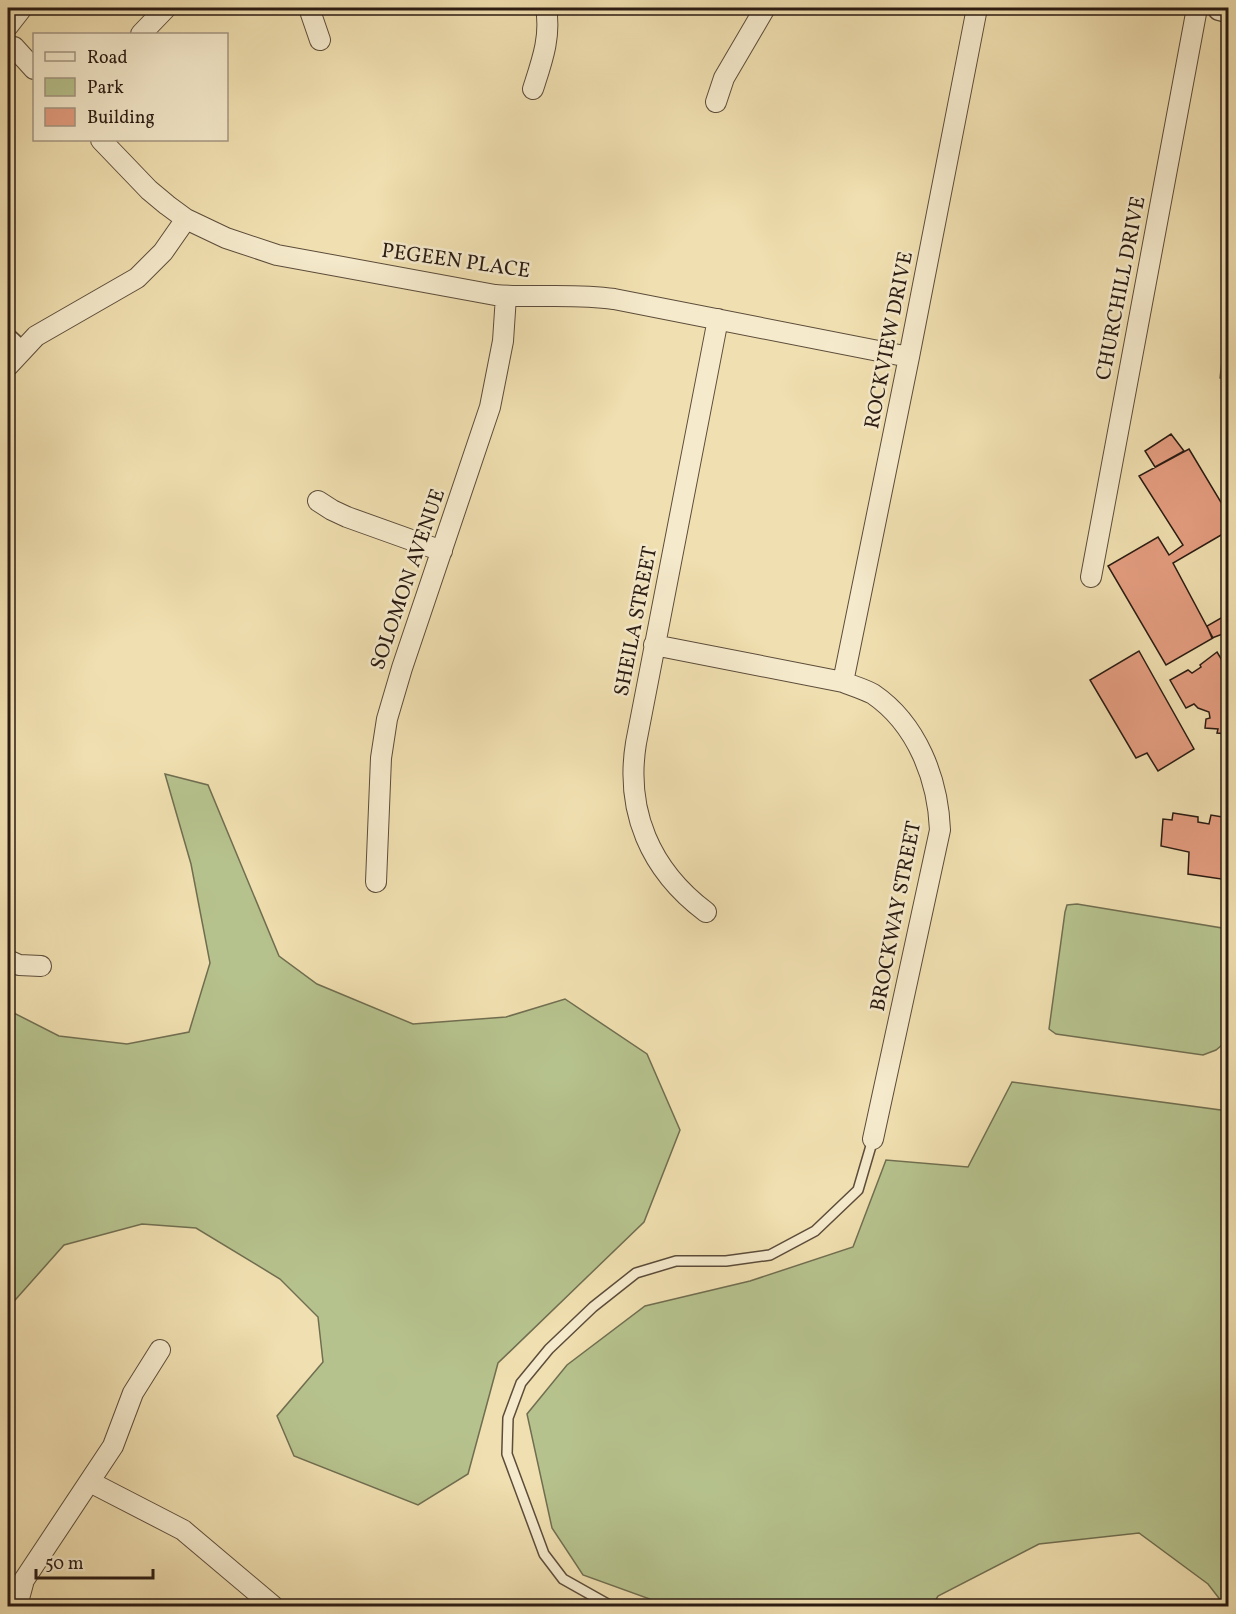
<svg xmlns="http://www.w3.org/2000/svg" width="1236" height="1614" font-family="Vollkorn,serif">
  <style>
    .green { fill: #b6c28d; stroke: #706e50; stroke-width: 1.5 }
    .building { fill: #e49d80; stroke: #2a1b12; stroke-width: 1.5 }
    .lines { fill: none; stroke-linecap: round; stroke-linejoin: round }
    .service-casing { stroke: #5c4c3a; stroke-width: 12 }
    .minor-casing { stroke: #5c4c3a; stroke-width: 22 }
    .tertiary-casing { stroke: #5c4c3a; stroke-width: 27 }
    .service { stroke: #f5eacc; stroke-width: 9 }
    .minor { stroke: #f5eacc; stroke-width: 20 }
    .tertiary { stroke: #f5eacc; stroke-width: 24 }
    .labels { text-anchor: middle; stroke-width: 5; stroke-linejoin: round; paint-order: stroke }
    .street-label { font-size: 21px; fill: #2a1b12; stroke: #f5eacc }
  </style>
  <rect width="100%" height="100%" fill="#f0dfb0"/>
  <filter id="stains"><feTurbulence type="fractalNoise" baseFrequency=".00333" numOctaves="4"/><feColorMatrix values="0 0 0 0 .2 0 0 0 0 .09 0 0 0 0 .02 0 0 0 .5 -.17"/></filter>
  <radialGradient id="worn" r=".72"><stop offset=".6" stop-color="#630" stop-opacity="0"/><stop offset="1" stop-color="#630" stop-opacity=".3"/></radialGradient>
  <path class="green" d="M1228 313V380L1220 378Z
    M165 774 208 785 279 956 317 984 413 1024 506 1017 565 999 647 1054 680 1130 644 1222 498 1363 468 1474 418 1505 294 1456 277 1416 323 1362 318 1317 280 1279 196 1228 142 1224 64 1245 8 1308V1010L59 1036 127 1044 189 1032 210 963 191 864Z
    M1077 904 1228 929V1040L1216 1050 1203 1055 1056 1034 1049 1029 1065 912 1067 905Z
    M1012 1082 1228 1111V1606H1225L1208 1584 1139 1533 1039 1544 938 1596 932 1606H669L583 1575 552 1528 527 1414 567 1365 645 1306 750 1281 853 1247 886 1160 968 1167Z"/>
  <path class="building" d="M1171 434 1184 451 1155 467 1145 451Z
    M1189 449 1228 514V531L1173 563 1213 638 1166 665 1108 566 1158 537 1169 555 1183 545 1139 476Z
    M1228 614V632L1212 638 1207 626Z
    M1139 651 1194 749 1158 771 1147 753 1136 758 1090 680Z
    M1217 652 1228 670V734L1217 733 1218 729 1205 728 1206 719 1210 718 1209 712 1198 708 1194 704 1186 708 1170 680 1188 670 1192 673 1201 667 1200 665Z
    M1173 813 1198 817V822L1209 824 1211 815 1228 818V880L1188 874 1189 852 1161 846 1163 819 1172 820Z"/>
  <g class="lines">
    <g class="service-casing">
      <path id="service" d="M8 332 24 347
        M611 1606 563 1579 544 1554 507 1454 508 1418 521 1383 549 1349 593 1307 636 1273 676 1261H726L770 1255 815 1231 858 1190 873 1139"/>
    </g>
    <g class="minor-casing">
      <path id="minor" d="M309 8 320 40
        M8 26 22 8
        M141 34 166 8
        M14 47 34 69
        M533 89C542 61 551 37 546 8
        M716 102 724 78 765 8
        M101 140 149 190 167 205 186 219 226 238 277 255 495 295C535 298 574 293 614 299L909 357
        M8 366 36 336 137 278 163 252 186 219
        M318 501 332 510 347 517 442 551
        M1091 577 1197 8
        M654 645 843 682C853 686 864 689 873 694 917 724 938 779 940 830L873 1139
        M843 682 909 357 977 8
        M376 882 381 758 387 719 402 668 490 407 503 341 506 296
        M706 912C650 870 625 811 636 743L718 319
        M8 960 19 965 41 966
        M90 1482 183 1530 273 1606
        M17 1606 24 1580 113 1446 133 1393 160 1350"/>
    </g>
    <g class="tertiary-casing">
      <path id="tertiary" d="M1220 8 1228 10"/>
    </g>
    <use href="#service" class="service"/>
    <use href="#minor" class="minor"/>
    <use href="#tertiary" class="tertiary"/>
  </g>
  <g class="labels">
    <g class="street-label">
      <text transform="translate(456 260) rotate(8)" y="7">PEGEEN PLACE</text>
      <text transform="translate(1120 288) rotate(-79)" y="7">CHURCHILL DRIVE</text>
      <text transform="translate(888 340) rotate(-79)" y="7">ROCKVIEW DRIVE</text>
      <text transform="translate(407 579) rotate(-71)" y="7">SOLOMON AVENUE</text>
      <text transform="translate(635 621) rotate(-79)" y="7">SHEILA STREET</text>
      <text transform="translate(895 916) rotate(-79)" y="7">BROCKWAY STREET</text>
    </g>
  </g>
  <rect width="1236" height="1614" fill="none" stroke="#f0dfb0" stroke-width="30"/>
  <rect x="9" y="9" width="1218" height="1596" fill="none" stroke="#2a1b12" stroke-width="3"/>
  <rect x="15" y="15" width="1206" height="1584" fill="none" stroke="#2a1b12" stroke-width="1.5"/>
  <rect x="33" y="33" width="195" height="108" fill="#f5eacc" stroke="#a49782" stroke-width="1.5"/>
  <rect x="45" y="52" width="30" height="9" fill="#f5eacc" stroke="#a49782" stroke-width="1.5"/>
  <text x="87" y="63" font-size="18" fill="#2a1b12">Road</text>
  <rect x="45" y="78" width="30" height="18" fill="#b6c28d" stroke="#a49782" stroke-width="1.5"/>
  <text x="87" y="93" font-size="18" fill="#2a1b12">Park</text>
  <rect x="45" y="108" width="30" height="18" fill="#e49d80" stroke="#a49782" stroke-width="1.5"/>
  <text x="87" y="123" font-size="18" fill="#2a1b12">Building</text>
  <path d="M36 1569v9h117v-9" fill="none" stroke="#2a1b12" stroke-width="3"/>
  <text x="45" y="1569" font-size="18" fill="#2a1b12" stroke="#f5eacc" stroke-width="4.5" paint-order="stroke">50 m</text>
  <rect width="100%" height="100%" filter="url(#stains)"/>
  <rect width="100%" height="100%" fill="url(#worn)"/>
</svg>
